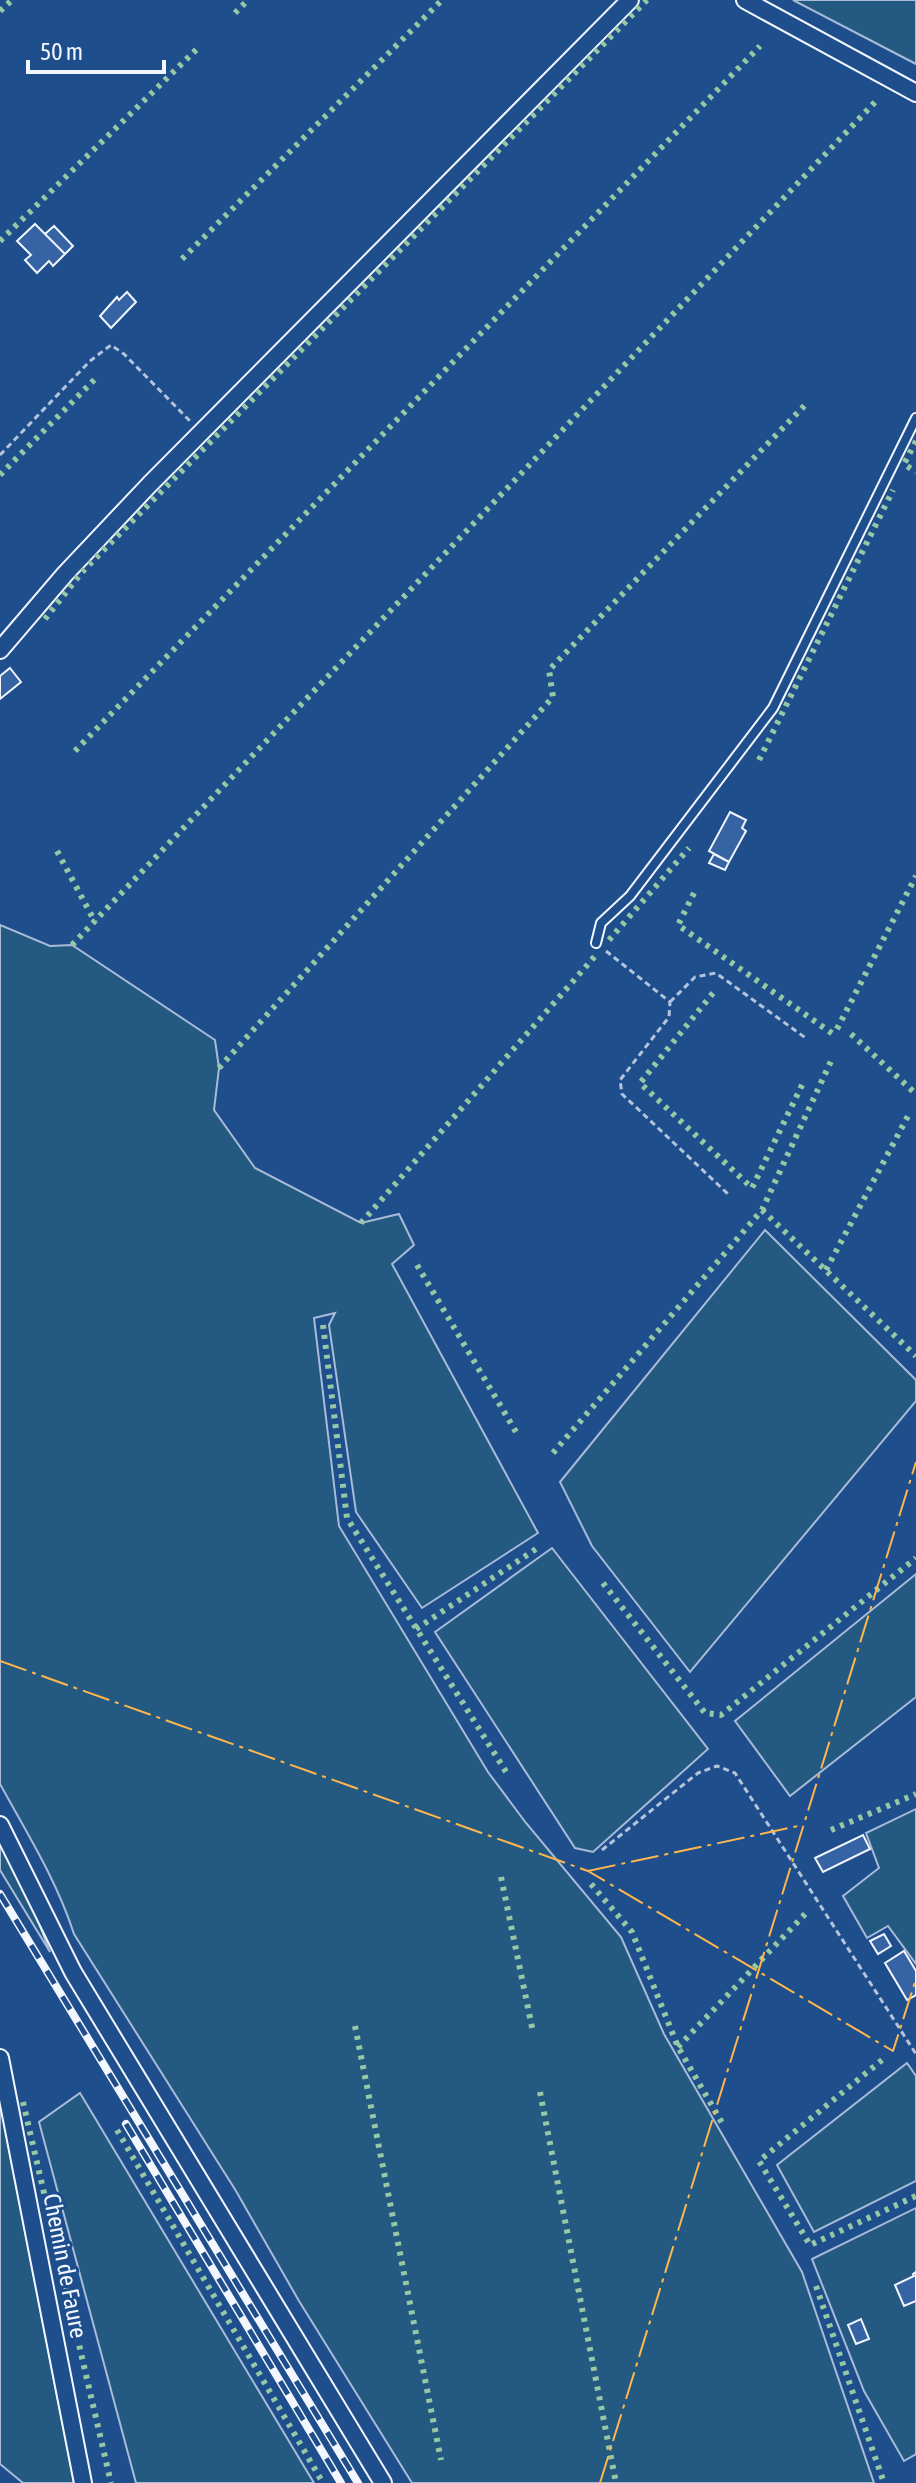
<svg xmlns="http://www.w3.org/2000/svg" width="916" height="2483" font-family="'Asap Condensed',sans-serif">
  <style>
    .green { fill: #245a82; stroke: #a8bbd7; stroke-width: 2 }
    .building { fill: #3563a3; stroke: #f2f6ff; stroke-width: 2 }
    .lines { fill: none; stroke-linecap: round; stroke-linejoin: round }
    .service-casing { stroke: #f2f6ff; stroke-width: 12 }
    .minor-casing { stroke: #f2f6ff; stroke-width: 20 }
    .path { stroke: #b3c4dc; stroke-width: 3; stroke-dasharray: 6 4; stroke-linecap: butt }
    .service { stroke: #1f4e8c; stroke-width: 8 }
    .minor { stroke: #1f4e8c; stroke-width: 16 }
    .rail-casing { stroke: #f2f6ff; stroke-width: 8 }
    .rail { stroke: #1f4e8c; stroke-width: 5; stroke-dasharray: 15; stroke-linecap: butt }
    .hedge { stroke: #97c8a6; stroke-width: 6; stroke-dasharray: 4 6; stroke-linecap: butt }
    .power { stroke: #ffb74d; stroke-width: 2; stroke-dasharray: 28 6 4 6; stroke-linecap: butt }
    .labels { text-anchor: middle; stroke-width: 6; stroke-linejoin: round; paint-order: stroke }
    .street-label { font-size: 24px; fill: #f2f6ff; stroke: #1f4e8c }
  </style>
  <rect width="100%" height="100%" fill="#1f4e8c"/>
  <path class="green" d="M793 0H916V64Z
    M0 925 50 946 72 945 215 1040 219 1068 214 1110 255 1168 361 1223 399 1214 414 1245 392 1264 538 1533 422 1608 356 1512 329 1325 335 1313 314 1318 339 1526 488 1772 526 1823 621 1937 664 2034 802 2272 874 2483H412L299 2301 236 2191 74 1934C57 1881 27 1833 0 1784Z
    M765 1230 916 1380V1401L690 1672 592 1546 560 1482Z
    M552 1548 708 1749 593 1852 575 1848 435 1632Z
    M916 1574V1697L790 1796 735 1721Z
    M916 1809V1964L888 1926 867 1938 843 1896 879 1868 866 1833Z
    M0 1841 24 1885 50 1952 0 1870Z
    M907 2063 916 2076V2181L814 2232 777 2165Z
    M80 2093 314 2483H136L39 2122Z
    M0 2103 74 2483H23L0 2464Z
    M916 2208V2454L904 2461 864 2391 812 2259Z"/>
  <path class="building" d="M35 224 65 254 53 266 49 261 37 273 25 260 31 255 17 241Z
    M54 226 73 246 65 254 45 234Z
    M127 292 136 302 111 328 100 316 117 297 119 300Z
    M10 668 21 682 0 699V676Z
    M730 812 746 820 742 828 746 831 729 862 709 851Z
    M714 854 729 862 725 870 709 863Z
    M863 1835 870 1849 823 1872 815 1858Z
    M884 1934 891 1946 878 1954 870 1941Z
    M904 1951 916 1971V1995L907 2000 885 1963Z
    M916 2272V2301L904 2306 895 2285 914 2276 913 2274Z
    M861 2319 869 2339 856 2344 848 2325Z"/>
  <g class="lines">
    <g class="service-casing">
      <path id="service" d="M596 943 601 923 630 896 773 708 916 418"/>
    </g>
    <g class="minor-casing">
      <path id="minor" d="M745 0 916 93
        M0 650 65 574 150 484 630 0
        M0 1825 73 1972 383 2483
        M0 2058 83 2483"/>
    </g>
    <path class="path" d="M0 455 90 361 111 345 124 354 190 421
      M606 951 670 1002 669 1017 620 1080 622 1094 728 1194
      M670 1002 695 977 716 973 807 1039
      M602 1850 698 1773 717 1766 735 1773 916 2054"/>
    <use href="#service" class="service"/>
    <use href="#minor" class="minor"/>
    <g class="rail-casing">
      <path id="rail" d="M0 1894 358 2483
        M126 2124 341 2483"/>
    </g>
    <use href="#rail" class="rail"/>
    <path class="hedge" d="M0 11 12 0
      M235 13 248 0
      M0 241 199 47
      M182 259 442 0
      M916 441 904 464 916 472
      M0 475 97 377
      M45 619 82 572 647 0
      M75 751 760 46
      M759 760 893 490
      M57 851 95 922
      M694 893 678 925 833 1034
      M609 940 689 848
      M72 945 876 101
      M713 993 640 1083 752 1188 804 1081
      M837 1029 916 876
      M851 1034 916 1094
      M219 1068 553 697 549 670 807 403
      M762 1210 916 1356
      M361 1223 596 955
      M417 1265 519 1437
      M826 1270 908 1116
      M323 1325 347 1518 508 1775
      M553 1453 762 1210 832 1059
      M603 1583 705 1713 721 1715 916 1558
      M416 1629 539 1547
      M831 1830 916 1794
      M501 1877 533 2032
      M591 1884 632 1932 678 2047 722 2123
      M355 2026 441 2460
      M678 2047 808 1911
      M882 2060 759 2161 810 2245 916 2196
      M540 2092 616 2483
      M23 2102 111 2483
      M117 2130 323 2483
      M816 2286 884 2483"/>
    <path class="power" d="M0 1661 588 1871 893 2051 916 1979
      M588 1871 803 1825
      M600 2483 916 1462"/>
  </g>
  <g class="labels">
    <g class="street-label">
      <text transform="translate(65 2266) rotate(79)" y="8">Chemin de Faure</text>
    </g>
  </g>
  <path d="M28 60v12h136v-12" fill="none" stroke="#f2f6ff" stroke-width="4"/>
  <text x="40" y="60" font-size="24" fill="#f2f6ff" stroke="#1f4e8c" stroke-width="6" paint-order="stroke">50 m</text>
</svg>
